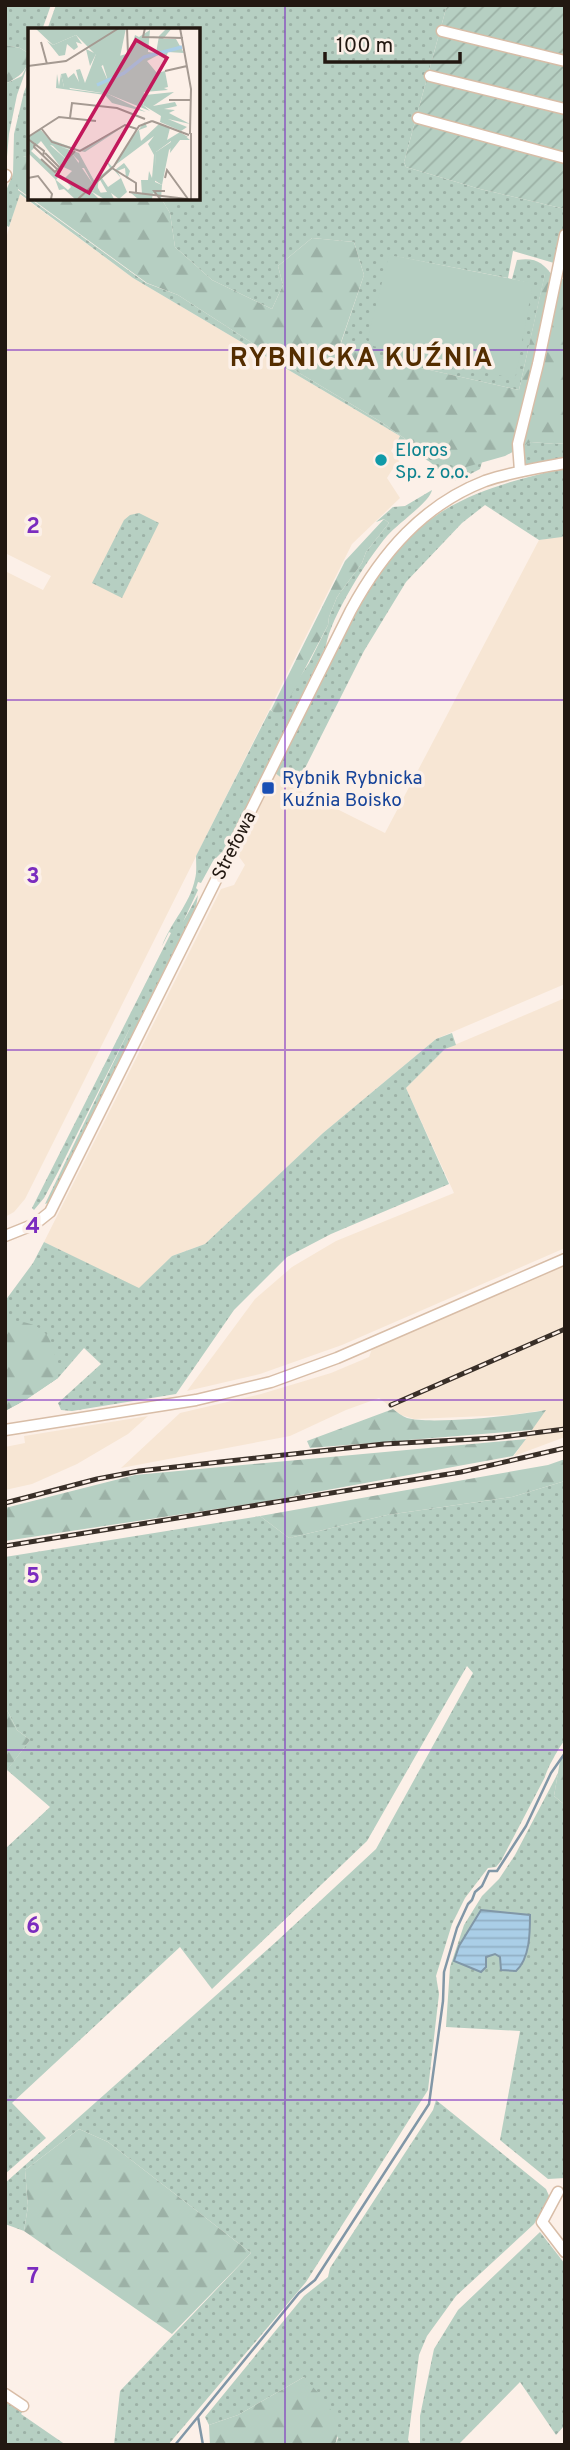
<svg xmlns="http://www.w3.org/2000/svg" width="570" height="2450" font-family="Overpass,sans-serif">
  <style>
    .industrial { fill: #f7e6d4 }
    .grass { fill: url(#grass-dots) }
    .forest { fill: url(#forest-firs) }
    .garden { fill: url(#garden-furrows) }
    .pitch { fill: #b6cfc2 }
    .water { fill: url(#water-rules); stroke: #8197a7; stroke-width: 2 }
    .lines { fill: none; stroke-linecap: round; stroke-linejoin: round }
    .stream { stroke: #8197a7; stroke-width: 2.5 }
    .minor-casing { stroke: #d8bda7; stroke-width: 13 }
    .minor { stroke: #fff; stroke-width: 10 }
    .rail-casing { stroke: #392f28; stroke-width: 5 }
    .rail { stroke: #fcf0e8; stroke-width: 2.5; stroke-dasharray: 8; stroke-linecap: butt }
    .grid { fill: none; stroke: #7b2cbf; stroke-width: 2; stroke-opacity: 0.55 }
    .culture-dot { fill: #0f9aa8; stroke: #fcf0e8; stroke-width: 2.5 }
    .transit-dot { fill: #1a4fb4; stroke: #fcf0e8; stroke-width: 2.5 }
    .labels { text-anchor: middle; stroke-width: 7; stroke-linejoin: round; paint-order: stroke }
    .culture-label { font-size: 19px; fill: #0d838f; stroke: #fcf0e8; text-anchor: start }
    .transit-label { font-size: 19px; fill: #164399; stroke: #fcf0e8; text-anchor: start }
    .street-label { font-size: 19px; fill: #221811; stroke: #fcf0e8 }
    .district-label { font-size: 26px; font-weight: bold; letter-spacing: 2px; fill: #542d00; stroke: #fcf0e8 }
    .inset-river { fill: none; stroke: #aacee7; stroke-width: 3.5 }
    .inset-road { fill: none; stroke: #a59a92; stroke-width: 2 }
    .view { fill: #c2185b; fill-opacity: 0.15; stroke: #c2185b; stroke-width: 3.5 }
    .inset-edge { fill: none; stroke: #221811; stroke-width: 3.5 }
    .grid-label { font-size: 23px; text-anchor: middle; font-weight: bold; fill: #7b2cbf; stroke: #fcf0e8; stroke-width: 7; stroke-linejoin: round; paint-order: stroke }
  </style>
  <defs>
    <pattern id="grass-dots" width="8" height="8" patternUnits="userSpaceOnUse" patternTransform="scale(1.75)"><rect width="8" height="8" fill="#b6cfc2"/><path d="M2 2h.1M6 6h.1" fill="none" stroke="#9cb1a6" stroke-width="1.8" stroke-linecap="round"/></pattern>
    <pattern id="forest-firs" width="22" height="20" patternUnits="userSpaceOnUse" patternTransform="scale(1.75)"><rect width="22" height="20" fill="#b6cfc2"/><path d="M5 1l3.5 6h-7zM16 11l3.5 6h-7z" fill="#9cb1a6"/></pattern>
    <pattern id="garden-furrows" width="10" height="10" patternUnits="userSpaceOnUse" patternTransform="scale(1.75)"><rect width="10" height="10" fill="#b6cfc2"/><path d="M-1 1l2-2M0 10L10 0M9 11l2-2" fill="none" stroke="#9cb1a6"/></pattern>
    <pattern id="water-rules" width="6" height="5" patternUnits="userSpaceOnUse" patternTransform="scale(1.75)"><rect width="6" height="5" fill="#aacee7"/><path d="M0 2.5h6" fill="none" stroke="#92b0c5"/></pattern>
  </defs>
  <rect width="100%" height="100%" fill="#fcf0e8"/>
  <path class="industrial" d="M19 194 133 278 400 436 391 451 399 461 398 466 392 470 387 478 400 498 352 544 25 1199 14 1212 5 1217V571L43 590 51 576 5 553V242Z
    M565 536V984L436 1039 323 1133 205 1244 172 1256 139 1289 44 1242 221 889 234 885 245 865 237 854 275 773 295 788 385 833 539 540Z
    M565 998V1248L342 1345 260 1374 187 1391 255 1299 292 1267 336 1241 454 1193 406 1088 445 1049Z
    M565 1265V1437L514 1456 545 1410 510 1415 414 1419 401 1415 379 1398 346 1410 290 1436 121 1468 180 1413 261 1394 331 1373 369 1357 372 1349Z
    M148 1416 128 1434 77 1464 32 1484 5 1490V1447L25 1443 24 1436Z"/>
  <path class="grass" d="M5 5H51L42 30H30V54L20 48 5 45Z
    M56 5H447L404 162 406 167 480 189 565 209V226L557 261 554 263 513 251 508 278 389 255 533 284 512 279 517 260C536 257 543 263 553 276L545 274 519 390 381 359 353 345 340 346 364 275 354 242 312 238 278 266 283 285 272 309 212 280 175 247 170 213 161 198H198V30H47Z
    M30 59 17 95 9 134 6 168 5 84 22 76Z
    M30 77V158L23 156 18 190 146 283 178 295 286 365 381 422 421 450 459 468 482 462 480 469 457 481 446 477 430 462 397 442 400 436 133 278 20 194 9 227 5 225V193L13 174 14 134 24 92Z
    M531 442 555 444 565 443V458L523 465 521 447Z
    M565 468V534L562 537 539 540 485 505 462 523 406 582 364 651 295 788 275 773C299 725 321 676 347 629 368 592 389 553 422 526 463 492 515 480 565 468Z
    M432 490C430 502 397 524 387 536 368 558 330 618 326 646L226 848 213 861 201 883 198 882 196 888 198 890 183 922 198 895 196 907 52 1196 48 1203 45 1204 133 1022 58 1172 44 1198 34 1210 32 1208 171 933 169 932 162 946C171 922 190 904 195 879 197 872 196 863 196 856L270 710 276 713 309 663 328 625 329 617 337 597 362 563 366 552 389 523 384 519 376 522 393 507 405 506Z
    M139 513 159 523 122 598 92 583 124 520 130 515Z
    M452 1033 456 1045 445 1049 406 1088 449 1184 331 1234 287 1257 234 1310 176 1394 72 1411 61 1410 58 1403 101 1364 84 1348 58 1378 27 1399 5 1411V1301L33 1263 44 1242 139 1288 172 1256 205 1244 323 1133 436 1039Z
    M565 1481V1740C559 1747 547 1769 545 1777L501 1861 496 1867 488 1868 465 1898 452 1924 436 1976 439 1994 428 2090 306 2282 168 2445H114L120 2391 251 2253 108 2142 79 2129 25 2170 28 2206 24 2231 5 2224V2183L277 1941 376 1849 473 1673 467 1666 367 1841 212 1989 180 1947 12 2103 46 2138 5 2174V1849L50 1807 7 1770 30 1740 17 1730 5 1706V1557L260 1516 289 1538 387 1515 512 1497Z
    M558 1773 554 1796 565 1805V2178L548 2179 500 2140 520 2031 446 2027 450 1967 464 1925 482 1896 499 1879 515 1855Z
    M436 2100 546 2189 550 2198 534 2224 456 2296 427 2336 419 2355 408 2440 411 2445H335L338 2438 304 2377 238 2415 209 2425 205 2417 304 2296 328 2277 330 2268 433 2110Z
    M540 2232 565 2264V2425L556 2435 520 2382 458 2445H420V2416L434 2349 458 2310Z
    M5 2397 23 2411 21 2414 66 2445H5Z"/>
  <path class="forest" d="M5 45 20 48 30 54C28 71 19 77 5 84Z
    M23 156 30 158V198H161L170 213 175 247 212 280 272 309 283 285 278 266 312 238 354 242 364 275 340 345H353L362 334 381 359 519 390 545 273 565 280V443L555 444 531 442 505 456 459 469 421 450 381 422 286 365 178 295 147 283 18 189 15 169 17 158Z
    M384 519 389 523 366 552 362 563 337 597 329 617 328 625 282 712 276 714 271 710 345 561Z
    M5 1320C50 1322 53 1338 58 1378L27 1399 5 1411Z
    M393 1409C397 1412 402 1416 407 1418 430 1425 521 1415 546 1410L532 1430 310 1448 307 1441Z
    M526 1439 513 1456 256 1503 5 1541V1508L135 1475Z
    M565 1459V1481L512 1497 387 1515 289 1538 260 1516 548 1465Z
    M5 1706 17 1730 30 1740 5 1773Z
    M565 1755V1805L554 1796 560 1761Z
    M79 2129 108 2142 251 2253 172 2334 24 2231 28 2206 25 2170Z
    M304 2377C321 2397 345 2416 335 2445H210L209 2425 238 2415Z"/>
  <path class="garden" d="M447 5 565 7V209L480 189 406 167 404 162Z"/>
  <path class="pitch" d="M389 255 533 283 515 379 373 346 368 337Z"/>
  <path class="water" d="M481 1910 530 1915C530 1933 530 1958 516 1971L501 1970 500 1957 495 1954 486 1957V1967L481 1972 454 1961 459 1946Z"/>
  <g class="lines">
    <path class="stream" d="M198 2417 203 2445
      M175 2445 299 2293 315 2280 429 2104 443 2001 444 1972 457 1928 468 1904 472 1900 475 1892 482 1886 489 1871H497L526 1826 551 1773 565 1753"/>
    <g class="minor-casing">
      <path id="minor" d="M442 31 565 61
        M430 76 565 109
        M418 118 565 158
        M5 177 6 175
        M520 471 518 444 538 364 565 235
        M5 1236 35 1224 50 1212 351 610C382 553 423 505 485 481 511 472 538 468 565 463
        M5 1430 196 1400 271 1382 337 1358 565 1259
        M558 2192 542 2222 565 2252
        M5 2394 23 2406"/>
    </g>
    <use href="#minor" class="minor"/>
    <g class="rail-casing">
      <path id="rail" d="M391 1405 565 1329
        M5 1503 97 1479 139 1471 384 1444 494 1438 565 1429
        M5 1546 461 1472 565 1448"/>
    </g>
    <use href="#rail" class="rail"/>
  </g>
  <path class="grid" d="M285 5V2445M5 350H565M5 700H565M5 1050H565M5 1400H565M5 1750H565M5 2100H565"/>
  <circle class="culture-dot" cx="381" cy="460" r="7"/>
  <rect class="transit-dot" x="261" y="781" width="14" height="14" rx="3.5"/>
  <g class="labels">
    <g class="culture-label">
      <text x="395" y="456">Eloros<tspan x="395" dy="22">Sp. z o.o.</tspan></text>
    </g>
    <g class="transit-label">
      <text x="282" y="784">Rybnik Rybnicka<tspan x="282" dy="22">Kuźnia Boisko</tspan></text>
    </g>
    <g class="street-label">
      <text transform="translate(233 845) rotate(-63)" y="7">Strefowa</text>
    </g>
    <g class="district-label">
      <text x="362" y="366">RYBNICKA KUŹNIA</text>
    </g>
  </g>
  <g transform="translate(28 28)">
    <rect width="172" height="172" fill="#fcf0e8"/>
    <path d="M139 0H144L135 11H148L156 25 140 24 137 33 134 25 119 33 129 45 137 43 140 59 136 60 140 62 116 64 115 77 122 83 80 66 36 59 33 46 38 45 40 50 46 45 51 54 48 42 52 41 57 55 68 26 80 53 86 51 91 28 102 25 107 7 111 9 122 2 120 24 128 25 131 8ZM48 7 54 16 48 14 50 19 46 22 39 16 37 27 31 28 19 13 25 17ZM117 94 119 99 111 102 113 113 131 96 142 100 139 112 152 104 162 112H152L142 125 143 113 128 124 127 154 134 157 133 171 125 165 124 171H110L103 165 114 166 113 152H120L121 143 124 150 126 127 120 116 126 108 86 138 106 107ZM98 97 57 124 22 117 39 132 45 127 65 156 49 124 66 153 82 140 77 131 87 142 96 135 102 143 100 149 105 154 98 150 97 140 89 143 93 150 85 141 74 150 80 159 93 150 99 164 91 171 83 165 86 171H76L70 165 79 164 71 150 69 164 61 161 71 171H47L36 161 31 162 27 151 0 125V109L12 101 21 111 51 122ZM13 113 31 137 44 143 36 151 43 159 40 162 28 152 31 148 3 123Z" fill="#b6cfc2" fill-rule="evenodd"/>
    <path d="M7 0H98L88 48 80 53 75 37 70 40 67 33 68 26 62 38 58 21 66 25 48 7 25 17ZM29 46 31 58 33 46 36 59 38 53 42 61 80 66 118 84 84 75 77 67 28 60ZM146 64 125 78 147 74 149 78 136 81 147 82 141 85 162 96 140 91 159 99 153 103 132 94 133 88 115 77 117 67ZM155 106 160 109 150 112 141 122 134 157 126 152 128 124ZM22 115 51 125 76 171 61 162 69 163 56 140H49L51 133 45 127 40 133Z" fill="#b6cfc2"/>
    <path class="inset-river" d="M69 57 96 45 116 29 154 19"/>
    <path class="inset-road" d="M99 0 100 26M117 0 115 9 155 10M152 0 163 61 162 106M13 14 19 36M0 38 38 33 91 0M137 43 159 38M141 72H163M42 90 44 75 89 80 117 91M124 93 161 107M13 100 24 114 52 123 97 97 109 101M0 109 31 89 68 93M0 111 16 123 15 128M7 115 6 119 29 141M17 125 32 140M13 131 27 144 47 123M84 140 108 155V165M0 150 10 148 24 166 23 171M137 150 139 142 160 171M101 164 159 171M50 171 86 138 111 98 124 93M132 171 126 163H137M163 171V105"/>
    <path class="view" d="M108 12 139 30 61 165 29 147Z"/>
    <rect width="172" height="172" class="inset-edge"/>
  </g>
  <g class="grid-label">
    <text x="33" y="533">2</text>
    <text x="33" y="883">3</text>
    <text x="33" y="1233">4</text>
    <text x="33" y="1583">5</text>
    <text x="33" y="1933">6</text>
    <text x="33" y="2283">7</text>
  </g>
  <rect width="570" height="2450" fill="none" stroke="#221811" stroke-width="14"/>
  <path d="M325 52v10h135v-10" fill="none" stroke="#221811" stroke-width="3.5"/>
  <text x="336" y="52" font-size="21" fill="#221811" stroke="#fcf0e8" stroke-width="5" paint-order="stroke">100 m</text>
</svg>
